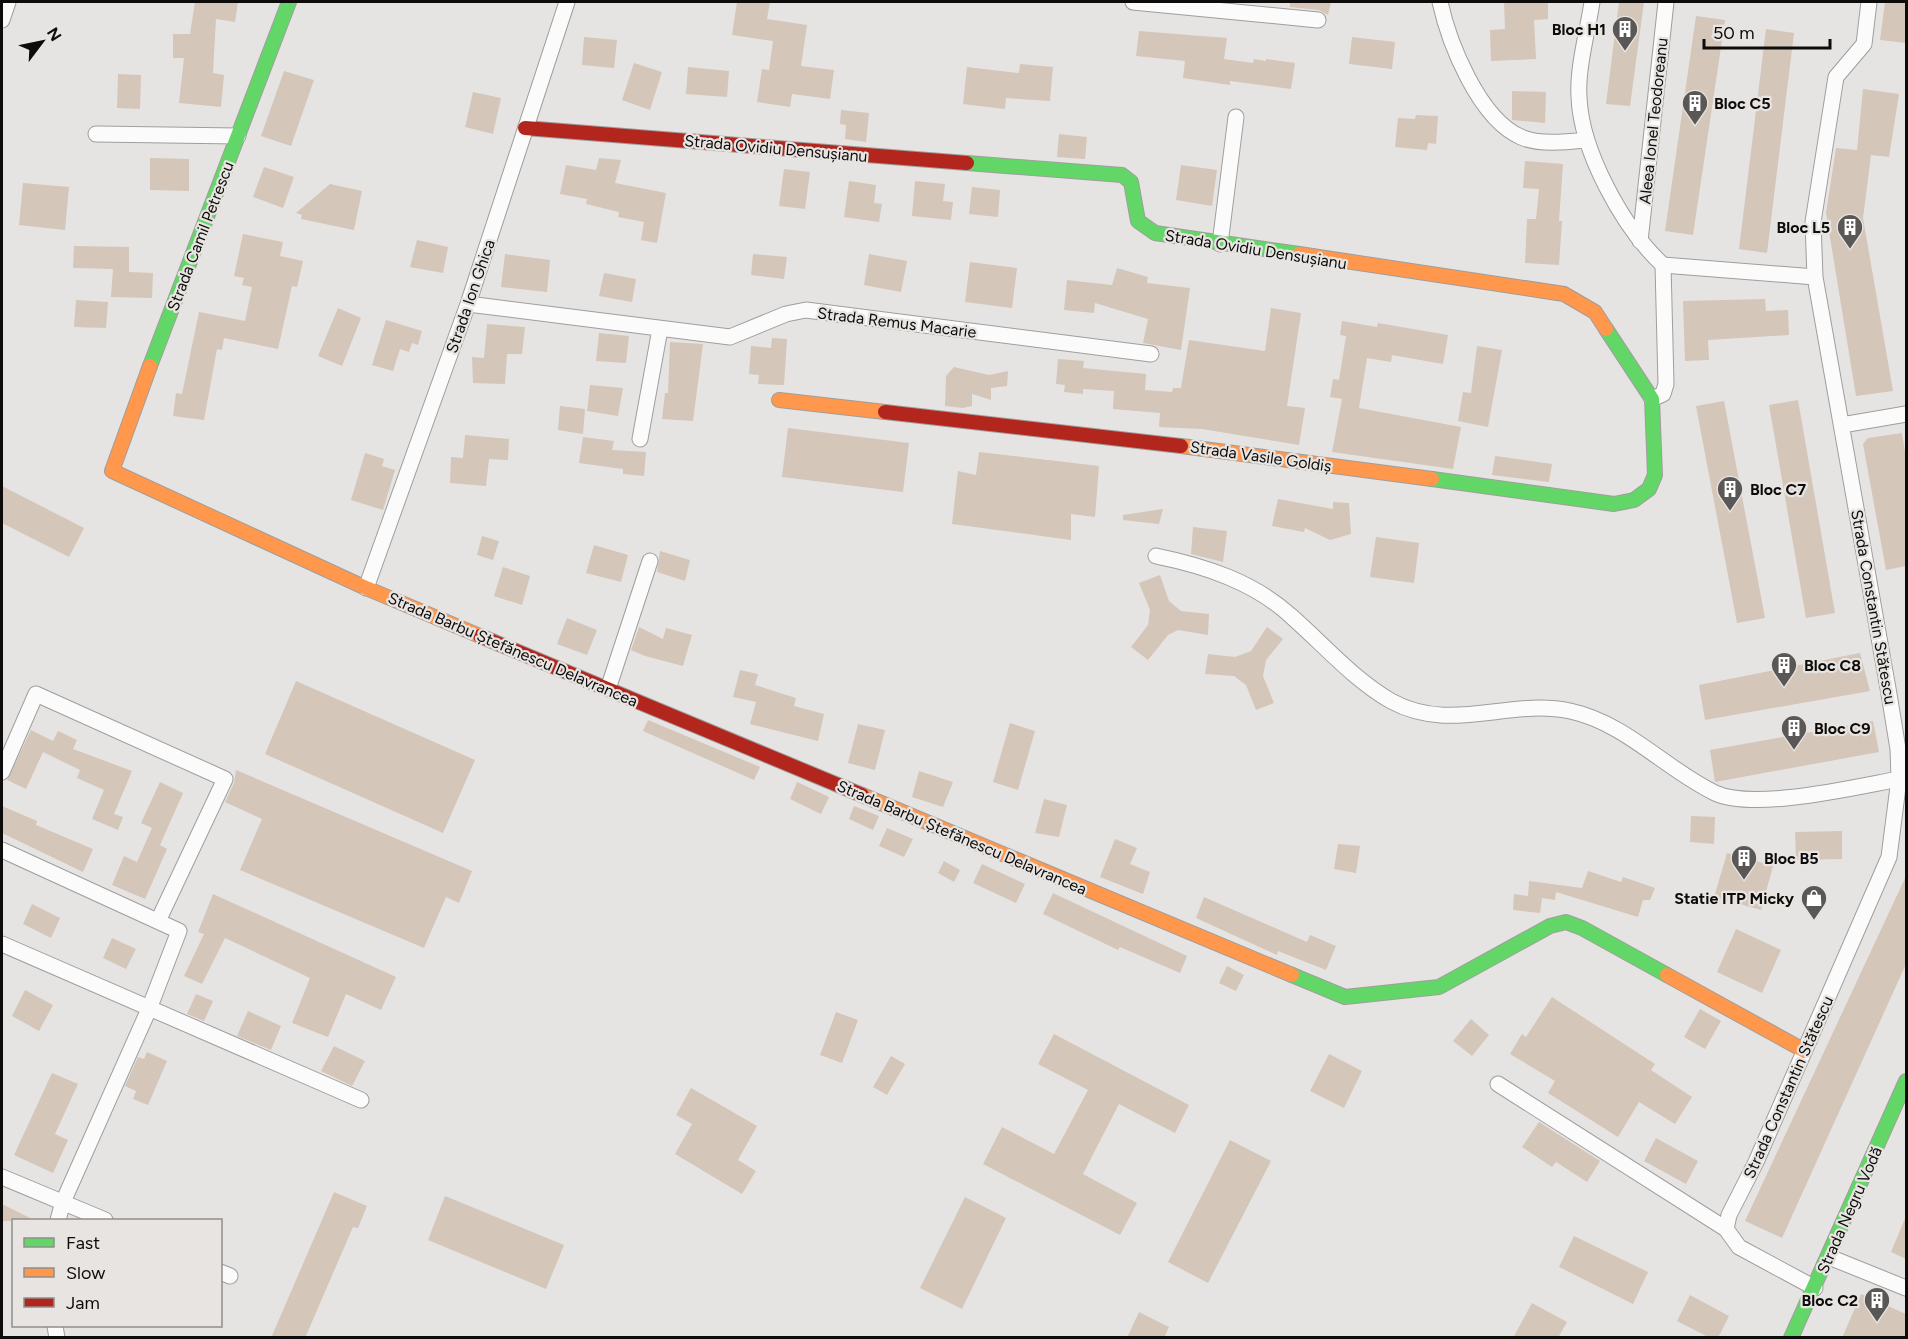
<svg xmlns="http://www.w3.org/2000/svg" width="1908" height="1339" font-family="Figtree,sans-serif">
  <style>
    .building { fill: #d4c6b8 }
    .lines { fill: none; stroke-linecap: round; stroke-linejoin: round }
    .street-casing { stroke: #9f9e9d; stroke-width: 17 }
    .fast-casing { stroke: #9f9e9d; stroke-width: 16 }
    .slow-casing { stroke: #9f9e9d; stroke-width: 16 }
    .jam-casing { stroke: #9f9e9d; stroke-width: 16 }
    .street { stroke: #fbfbfb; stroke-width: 15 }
    .fast { stroke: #63d668; stroke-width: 14 }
    .slow { stroke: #ff974d; stroke-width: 14 }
    .jam { stroke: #b3261e; stroke-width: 14 }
    .labels { text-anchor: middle; stroke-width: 4.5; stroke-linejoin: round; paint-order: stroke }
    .poi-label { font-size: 16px; font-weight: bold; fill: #0d0c0b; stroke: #e7e4e1; text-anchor: start }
    .street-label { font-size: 16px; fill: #0d0c0b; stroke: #e7e4e1 }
  </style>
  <rect width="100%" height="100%" fill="#e6e4e2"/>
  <path class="building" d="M195 2H238L235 22 216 19 213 73 224 75 221 107 179 103 184 58H173V34H190Z
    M737 2H770L767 19 807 25 801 66 834 70 830 99 792 94 790 107 757 102 762 69 769 70 773 41 732 35Z
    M1290 2H1331L1328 15 1319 10 1290 7Z
    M1504 2H1548V19L1534 20 1536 59 1491 61 1490 30 1505 29Z
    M1619 2H1644L1630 106 1606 104Z
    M1885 2H1906V43L1880 40Z
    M1696 16 1725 20 1693 235 1665 231Z
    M1766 29 1794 33 1767 253 1739 249Z
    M1139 31 1227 38 1224 59 1253 63 1254 59 1266 61V59L1295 63 1291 89 1230 81V85L1183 78 1185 61 1136 56Z
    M584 37 617 40 614 68 582 65Z
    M1352 37 1395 42 1392 69 1349 64Z
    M634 63 662 72 650 110 622 100Z
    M1020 64 1053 67 1050 101 1006 98 1005 109 963 104 967 67 1019 73Z
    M688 67 729 71 727 97 686 94Z
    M284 71 314 80 291 146 261 136Z
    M118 74 141 75 140 109 117 108Z
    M1863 89 1899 94 1889 157 1871 155 1863 218 1893 391 1856 396 1826 213 1836 148 1857 150Z
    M1512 91 1546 92 1545 123 1512 120Z
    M473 92 501 98 493 134 465 127Z
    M841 110 869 113 866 142 845 139 846 125 840 124Z
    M1416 115 1438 116 1436 144 1428 143 1427 150 1395 147 1398 118 1415 119Z
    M1059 134 1087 137 1085 159 1057 157Z
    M150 158 189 159V191L150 190Z
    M599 158 621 160 615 183 666 193 657 243 641 240 644 222 618 217 619 212 586 204 587 199 560 194 566 165 596 170Z
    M1525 161 1563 164 1559 221H1562L1559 265 1525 263 1527 219H1536L1539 189 1523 188Z
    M1181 165 1217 170 1212 206 1176 200Z
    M264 167 294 177 283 208 253 197Z
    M784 169 810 172 805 209 779 206Z
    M849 181 876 185 874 203 882 204 879 222 844 217Z
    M915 181 945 184 943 201 953 202 951 220 912 216Z
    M23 183 69 187 65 230 19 225Z
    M330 184 362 191 354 230 301 219 302 215 296 213Z
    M972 187 1000 190 998 217 969 214Z
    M243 234 283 242 280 256 303 261 297 287 292 286 278 349 224 338 222 350 217 349 204 420 173 416 176 393 182 394 199 312 245 321 252 287 242 285 244 278 234 276Z
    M417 240 448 247 443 273 410 267Z
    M74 246 129 247V272L153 273 152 298 111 297 113 269 73 268Z
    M505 254 550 260 547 292 501 287Z
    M753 254 787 257 784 279 751 275Z
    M869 254 907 261 901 292 864 285Z
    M970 262 1017 268 1012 308 965 302Z
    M1117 268 1148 277 1147 283 1190 288 1181 350 1143 343 1148 319 1095 303 1094 313 1064 310 1067 280 1112 285Z
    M604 273 636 279 632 302 599 296Z
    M1765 299 1766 311 1788 310 1789 335 1708 340 1709 360 1685 361 1683 301Z
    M76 300 108 302 106 328 74 327Z
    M338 308 361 318 342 366 318 356Z
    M1271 308 1301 313 1287 406 1305 408 1299 445 1202 429 1159 427 1160 413 1113 409 1114 391 1083 389V394L1064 392 1065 385 1056 384 1058 359 1084 361 1083 368 1146 374 1145 390 1172 392 1173 388H1181L1189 340 1265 351Z
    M386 320 422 331 418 345 412 343 409 352 400 349 393 371 372 365Z
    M1342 321 1377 327 1378 323 1448 335 1443 364 1392 355 1391 362 1367 358 1359 408 1461 427 1453 469 1332 452 1342 399 1330 397 1333 379 1339 380 1346 336 1340 335Z
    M487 324 525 327 522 354H507L505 384 473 383 472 357 484 358Z
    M599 333 629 336 626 363 596 361Z
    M772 338 787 339 784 385 758 384 759 375 749 374 751 346 771 348Z
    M670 342 703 344 693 421 662 419 665 393H668Z
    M1477 346 1502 350 1488 427 1458 421 1463 392 1471 393Z
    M954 367 989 375 1008 371 1007 386 991 388V400L972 394V406L963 408 945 406 946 376Z
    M590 385 623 388 618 416 587 411Z
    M1798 400 1835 613 1806 618 1769 405Z
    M1724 401 1765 618 1737 623 1696 406Z
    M560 406 585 409 583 434 558 430Z
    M788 428 909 443 903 492 782 477Z
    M1902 433 1906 458V566L1886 570 1863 444 1868 438Z
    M465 435 509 439 508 460 489 459 486 486 450 483 451 457 463 458Z
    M583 437 614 441 612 450 646 452 644 476 623 474V469L579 463Z
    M979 452 1099 466 1095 517 1071 514V540L952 524 958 471 976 475Z
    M365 453 384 459 382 466 395 470 383 510 351 500Z
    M1495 456 1552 464 1549 482 1492 475Z
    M2 486 84 528 69 557 2 523Z
    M1278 499 1333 509V502L1349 503 1351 534 1330 540 1305 528 1304 532 1272 526Z
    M1163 509 1159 524 1123 520V515Z
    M1193 527 1227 531 1223 562 1191 554Z
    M482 536 499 541 493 560 477 555Z
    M1376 537 1419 543 1414 583 1370 577Z
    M594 545 628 555 621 582 586 573Z
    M660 551 690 560 685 581 657 572Z
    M503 567 530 576 522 605 494 596Z
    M1160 575 1169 601 1181 611 1209 614 1208 635 1178 630 1168 635 1148 660 1131 647 1148 625 1150 610 1139 583Z
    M567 618 597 630 587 655 557 644Z
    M639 627 663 639 666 628 692 635 683 666 645 656 631 650Z
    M1267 627 1283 639 1266 660 1263 676 1274 703 1256 710 1246 685 1234 676 1205 674 1208 654 1235 657 1251 651Z
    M1860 653 1870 691 1705 720 1699 685Z
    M740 670 758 674 755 685 796 698 794 706 824 714 818 741 750 724 756 702 733 697Z
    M296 681 475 760 443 833 265 754Z
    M648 720 760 767 754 780 643 731Z
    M1873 721 1879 752 1715 782 1710 750Z
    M1010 723 1035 731 1018 790 993 782Z
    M858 724 885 730 875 770 848 763Z
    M31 730 53 741 58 731 77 740 73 749 132 771 114 814 123 817 118 830 92 819 104 790 77 778 80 770 43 752 26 789 7 780Z
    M236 770 472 871 459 903 446 897 424 948 240 870 262 819 225 802 234 783Z
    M919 771 953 782 943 807 912 797Z
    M160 782 183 793 160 845 167 849 145 899 112 885 124 856 137 862 152 828 141 823Z
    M797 782 829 797 821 814 790 799Z
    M1044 799 1067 805 1059 837 1035 833Z
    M2 806 37 821 36 825 93 849 83 872 2 833Z
    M854 806 879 816 873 830 849 819Z
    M1691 816 1715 817 1714 844 1690 842Z
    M887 828 913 839 904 857 879 846Z
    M1842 831V859L1796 860 1795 832Z
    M1115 839 1137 848 1130 864 1150 872 1143 894 1100 877Z
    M1338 844 1360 846 1356 873 1334 869Z
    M1727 853 1773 866 1761 910 1714 897Z
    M944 861 960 870 954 882 938 873Z
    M982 864 1025 884 1016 903 973 883Z
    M1588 871 1621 882 1623 877 1655 888 1650 900H1643L1638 917 1556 892 1555 900 1542 898 1540 913 1513 910 1514 894 1528 896 1529 881 1582 888Z
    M1906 876V964L1782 1238 1745 1221Z
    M1053 893 1187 956 1180 973 1120 947 1118 950 1043 914Z
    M213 894 396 977 381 1010 346 994 328 1037 292 1023 310 978 225 938 202 984 184 976 204 934 198 932Z
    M1204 897 1307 942 1310 935 1336 946 1326 970 1278 951 1277 955 1196 918Z
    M32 904 60 918 51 938 23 924Z
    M1736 929 1781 950 1762 993 1717 972Z
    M112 938 136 949 126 969 103 958Z
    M1227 966 1244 975 1236 991 1219 983Z
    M25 990 53 1005 39 1031 12 1016Z
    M196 994 213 1001 204 1021 187 1014Z
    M1552 997 1655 1064 1651 1070 1692 1097 1675 1124 1639 1102 1618 1137 1548 1093 1555 1081 1510 1054 1522 1034 1526 1037Z
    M1700 1009 1721 1021 1705 1049 1684 1037Z
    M248 1011 281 1026 271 1050 237 1036Z
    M836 1012 858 1020 842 1063 820 1055Z
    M1471 1019 1489 1035 1472 1056 1453 1041Z
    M1054 1034 1189 1105 1175 1133 1119 1104 1083 1174 1137 1203 1120 1235 983 1164 1002 1127 1054 1154 1088 1090 1038 1064Z
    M334 1046 365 1061 352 1086 321 1071Z
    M147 1052 167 1061 148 1105 133 1099 136 1091 125 1086 138 1057 144 1059Z
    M1329 1054 1362 1071 1344 1108 1310 1091Z
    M891 1056 905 1064 887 1095 873 1087Z
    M52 1073 78 1084 55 1134 68 1140 53 1173 14 1155Z
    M691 1088 757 1126 738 1160 756 1171 742 1194 675 1154 692 1124 676 1115Z
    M1539 1122 1600 1161 1587 1182 1556 1162 1552 1167 1522 1147Z
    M1656 1138 1698 1161 1686 1184 1644 1161Z
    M1230 1140 1271 1161 1208 1283 1168 1262Z
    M334 1192 367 1206 358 1228 353 1227 305 1338H271Z
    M445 1196 564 1245 546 1289 428 1240Z
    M965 1197 1006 1218 962 1309 920 1288Z
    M2 1204 36 1221H2Z
    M1906 1216V1259L1891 1252Z
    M1574 1236 1648 1272 1633 1304 1559 1267Z
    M1861 1294 1906 1314V1338H1842Z
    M1690 1295 1729 1316 1718 1338H1710L1677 1321Z
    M1532 1303 1567 1322 1558 1338H1513Z
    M1139 1312 1169 1327 1164 1338H1127Z"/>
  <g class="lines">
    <g class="street-casing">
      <path id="street" d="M1133 2 1318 20
        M1440 2C1449 43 1479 119 1521 137 1539 145 1566 142 1585 140
        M1592 2C1588 30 1577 68 1579 97 1581 151 1623 228 1663 265L1815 277
        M2 20 8 2
        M96 134 238 136
        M1640 241 1666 2
        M1220 244 1236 117
        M468 304 730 337 786 314 806 310 1151 354
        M1652 399 1663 394 1666 384 1663 265
        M1842 425 1906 414
        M640 439 660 329
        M1156 556C1205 566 1254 582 1291 616 1324 645 1353 679 1391 701 1451 734 1509 698 1570 711 1626 723 1665 769 1715 793 1754 811 1855 787 1899 779
        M366 588 468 304 567 2
        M608 689 650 561
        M2 772 36 694 225 779 158 921
        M2 850 179 931 149 1009 63 1202 58 1220
        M2 944 361 1100
        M1498 1084 1726 1229
        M2 1177 105 1220
        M1829 1257 1906 1288
        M220 1272 230 1276
        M1815 1288 1739 1247 1726 1229 1729 1215 1756 1162 1889 857 1899 779 1898 749 1889 694 1815 277 1813 222 1836 77 1864 44 1869 2
        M55 1326 57 1338"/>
    </g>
    <g class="fast-casing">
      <path id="fast" d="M967 163 1122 175 1131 182 1138 221 1155 233 1299 254
        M150 366 289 2
        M1432 479 1614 504 1634 500 1649 489 1655 475 1652 399 1606 329
        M1292 975 1345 997 1439 987 1550 926 1566 922 1582 928 1667 975
        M1791 1338 1906 1081"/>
    </g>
    <g class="slow-casing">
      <path id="slow" d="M1299 254 1564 294 1595 312 1606 329
        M150 366 112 471 366 588 480 636
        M779 400 885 412
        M1181 446 1432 479
        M862 795 1292 975
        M1667 975 1805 1051"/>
    </g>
    <g class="jam-casing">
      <path id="jam" d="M525 128 967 163
        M885 412 1181 446
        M480 636 862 795"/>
    </g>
    <use href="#street" class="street"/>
    <use href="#fast" class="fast"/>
    <use href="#slow" class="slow"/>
    <use href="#jam" class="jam"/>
  </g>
  <defs>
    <g id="building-pin" transform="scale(1.35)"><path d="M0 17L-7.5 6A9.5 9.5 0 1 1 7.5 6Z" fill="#595856" stroke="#e7e4e1"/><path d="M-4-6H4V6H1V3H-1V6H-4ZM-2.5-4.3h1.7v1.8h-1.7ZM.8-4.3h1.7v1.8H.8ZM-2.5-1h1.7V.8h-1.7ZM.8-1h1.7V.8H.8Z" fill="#fff"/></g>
    <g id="shop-pin" transform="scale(1.35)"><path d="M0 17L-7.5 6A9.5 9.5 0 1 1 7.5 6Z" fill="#595856" stroke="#e7e4e1"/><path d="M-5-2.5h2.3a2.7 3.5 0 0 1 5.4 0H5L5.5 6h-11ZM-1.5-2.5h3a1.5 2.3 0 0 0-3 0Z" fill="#fff"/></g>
  </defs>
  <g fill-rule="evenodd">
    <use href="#building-pin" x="1625" y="29"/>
    <use href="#building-pin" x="1695" y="103"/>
    <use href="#building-pin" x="1850" y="227"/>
    <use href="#building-pin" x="1730" y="489"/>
    <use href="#building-pin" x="1784" y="665"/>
    <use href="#building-pin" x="1794" y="728"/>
    <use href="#building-pin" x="1744" y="858"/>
    <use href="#shop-pin" x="1814" y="898"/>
    <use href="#building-pin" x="1877" y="1300"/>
  </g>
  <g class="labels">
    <g class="poi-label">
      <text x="1606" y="35" text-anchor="end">Bloc H1</text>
      <text x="1714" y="109">Bloc C5</text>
      <text x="1830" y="233" text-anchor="end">Bloc L5</text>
      <text x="1750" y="495">Bloc C7</text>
      <text x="1804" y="671">Bloc C8</text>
      <text x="1814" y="734">Bloc C9</text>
      <text x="1764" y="864">Bloc B5</text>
      <text x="1794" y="904" text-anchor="end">Statie ITP Micky</text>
      <text x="1858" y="1306" text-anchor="end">Bloc C2</text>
    </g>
    <g class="street-label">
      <text transform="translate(1653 121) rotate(-84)" y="6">Aleea Ionel Teodoreanu</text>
      <text transform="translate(776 148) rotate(5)" y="6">Strada Ovidiu Densușianu</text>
      <text transform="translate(200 236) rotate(-69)" y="6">Strada Camil Petrescu</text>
      <text transform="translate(1256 249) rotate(9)" y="6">Strada Ovidiu Densușianu</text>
      <text transform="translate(470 296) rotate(-71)" y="6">Strada Ion Ghica</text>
      <text transform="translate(897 322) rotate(7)" y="6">Strada Remus Macarie</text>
      <text transform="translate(1261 456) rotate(8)" y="6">Strada Vasile Goldiș</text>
      <text transform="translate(1874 607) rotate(80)" y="6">Strada Constantin Stătescu</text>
      <text transform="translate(513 649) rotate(23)" y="6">Strada Barbu Ștefănescu Delavrancea</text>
      <text transform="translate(962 837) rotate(23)" y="6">Strada Barbu Ștefănescu Delavrancea</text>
      <text transform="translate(1788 1087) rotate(-66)" y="6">Strada Constantin Stătescu</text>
      <text transform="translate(1849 1210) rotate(-66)" y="6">Strada Negru Vodă</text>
    </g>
  </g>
  <rect width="1908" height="1339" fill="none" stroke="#0d0c0b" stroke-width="6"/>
  <rect x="12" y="1219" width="210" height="108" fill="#e7e4e1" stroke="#908e8b" stroke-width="1.5"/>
  <rect x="24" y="1238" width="30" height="9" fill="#63d668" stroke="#908e8b" stroke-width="1.5"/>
  <text x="66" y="1249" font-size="18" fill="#0d0c0b">Fast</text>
  <rect x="24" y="1268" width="30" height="9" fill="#ff974d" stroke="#908e8b" stroke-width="1.5"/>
  <text x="66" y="1279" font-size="18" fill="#0d0c0b">Slow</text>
  <rect x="24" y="1298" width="30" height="9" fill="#b3261e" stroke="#908e8b" stroke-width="1.5"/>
  <text x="66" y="1309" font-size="18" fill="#0d0c0b">Jam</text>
  <g transform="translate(42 42) rotate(58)" stroke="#e7e4e1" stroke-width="4.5" paint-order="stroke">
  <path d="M0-4.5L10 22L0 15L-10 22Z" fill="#0d0c0b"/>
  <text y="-9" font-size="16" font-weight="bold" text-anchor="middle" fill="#0d0c0b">N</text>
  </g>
  <path d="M1704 39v9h126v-9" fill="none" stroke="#0d0c0b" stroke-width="3"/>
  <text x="1713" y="39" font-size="18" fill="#0d0c0b" stroke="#e7e4e1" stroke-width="4.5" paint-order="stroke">50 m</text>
</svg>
